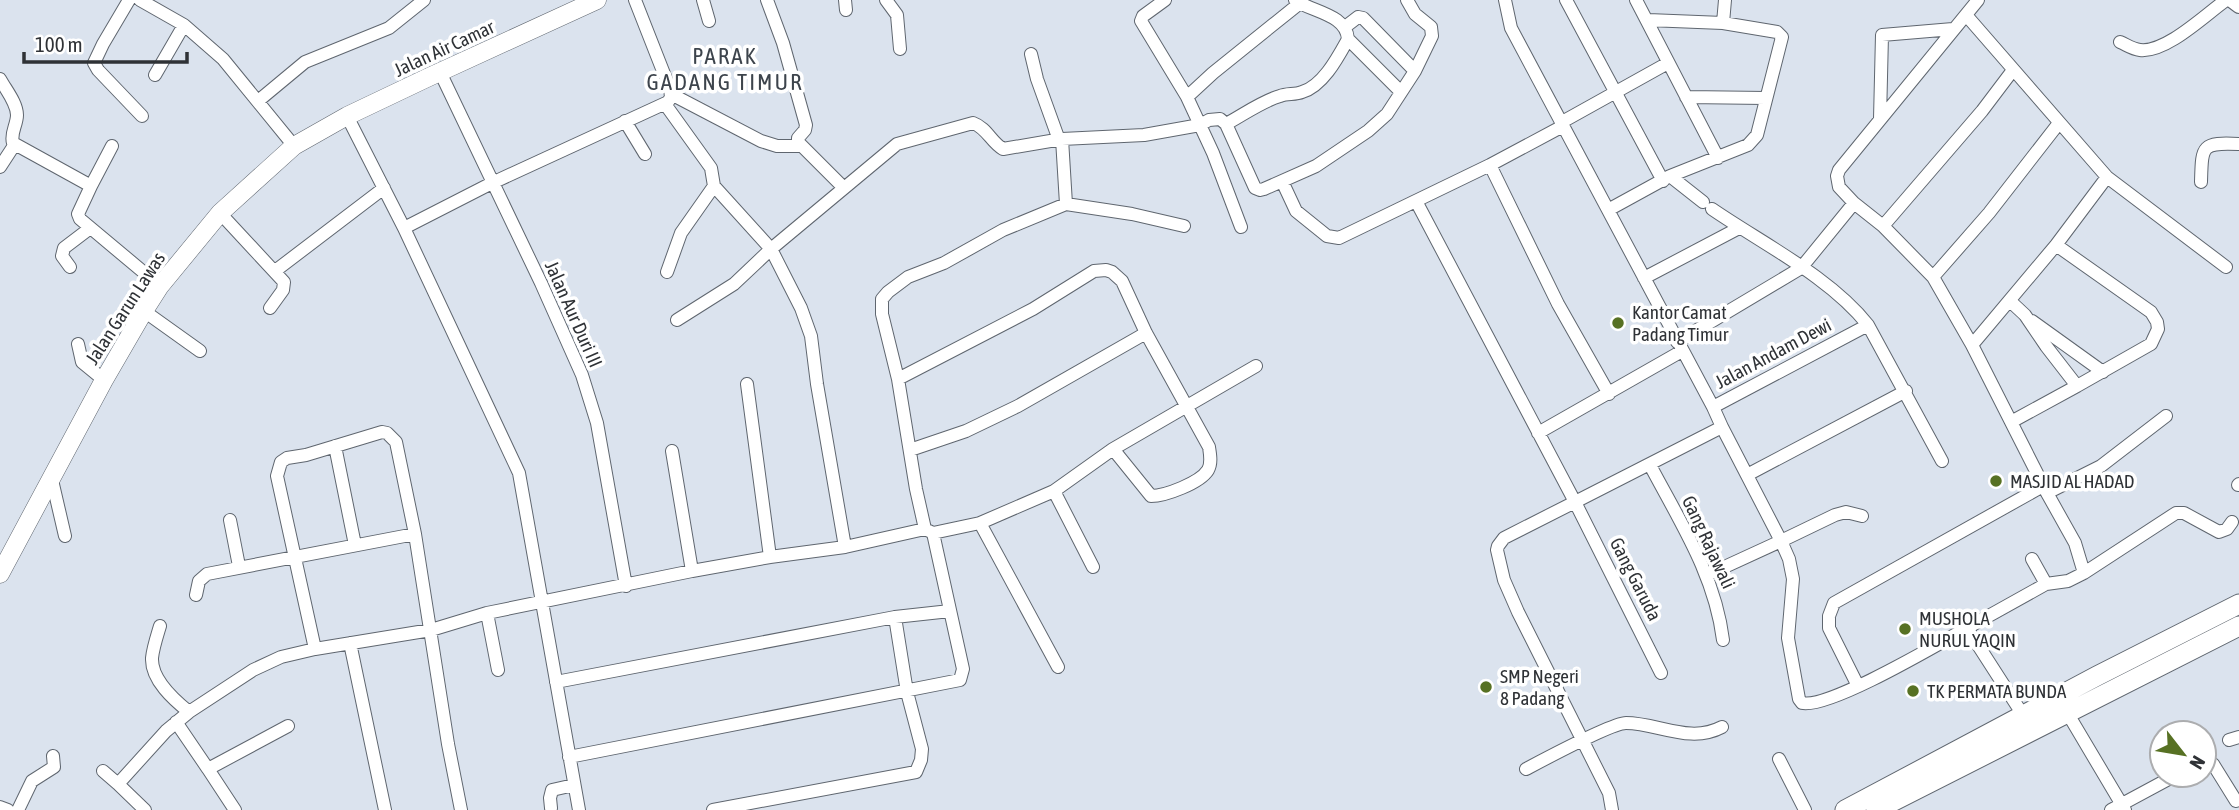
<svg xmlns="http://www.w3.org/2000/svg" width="2239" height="810" font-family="'Asap Condensed',sans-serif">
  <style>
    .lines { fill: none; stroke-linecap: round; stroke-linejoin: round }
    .minor-casing { stroke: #5f666f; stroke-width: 14 }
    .tertiary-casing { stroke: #5f666f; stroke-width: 16 }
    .secondary-casing { stroke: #5f666f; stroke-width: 19 }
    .primary-casing { stroke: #5f666f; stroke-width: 21 }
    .minor { stroke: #fff; stroke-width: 12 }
    .tertiary { stroke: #fff; stroke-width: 14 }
    .secondary { stroke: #fff; stroke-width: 18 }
    .primary { stroke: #fff; stroke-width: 19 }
    .poi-dot { fill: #577123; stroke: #fff; stroke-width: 2.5 }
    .labels { text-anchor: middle; stroke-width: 7; stroke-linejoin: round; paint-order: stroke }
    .street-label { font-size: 19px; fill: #2f3236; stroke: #fff }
    .poi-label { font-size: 19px; fill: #2f3236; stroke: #fff; text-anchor: start }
    .quarter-label { font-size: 23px; letter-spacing: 2px; fill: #3d444c; stroke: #fff }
  </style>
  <rect width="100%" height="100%" fill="#dbe3ee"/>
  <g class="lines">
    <g class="minor-casing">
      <path id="minor" d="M129 0 103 44 94 63 98 70 142 116
        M140 0 184 25 223 59 294 146
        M703 0 709 21
        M767 0 783 43 806 125 805 130 798 138V142L843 187
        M845 0 846 10
        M886 0 897 15 900 49
        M1165 0 1143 16 1141 21 1187 97 1213 153 1241 227
        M1295 0C1312 12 1346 14 1348 39L1401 92
        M1505 0 1511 28 1713 407
        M1566 0 1663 181
        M1636 0 1718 158
        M1978 0 1839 170 1837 176 1839 187 1854 203 1883 226 1933 277 1972 345 2047 493 2075 543 2084 573
        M1966 15 2107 177 2226 267
        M1648 20 1723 23
        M1345 27 1358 17 1363 18 1415 71
        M2120 42C2127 45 2132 49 2140 50 2166 53 2205 15 2226 0
        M1031 54 1037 79 1059 140
        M440 72 541 283 582 375 597 423 626 586
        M155 75 184 25
        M0 79C6 90 17 103 17 115 17 125 10 133 13 143L91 186 78 214 80 219 160 286
        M671 94 761 141 777 146H801
        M1187 97 1213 73 1300 3
        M1686 97 1766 98
        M258 101 305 62 389 28 424 0
        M665 104 711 168 714 186 771 249 801 308 811 336 817 384 845 547
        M347 116 404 228 519 473 579 810
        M1880 119 1882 35 1953 29
        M625 121 645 154
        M1562 122 1668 63
        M1226 124C1243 115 1262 101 1280 96 1287 93 1295 95 1302 92 1323 86 1338 57 1348 39
        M1062 139 1066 204
        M1490 165 1558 304 1609 394
        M0 167 15 144
        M1670 176 1703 202
        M1282 181 1296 211 1327 236 1339 238 1490 165 1563 126
        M2201 182C2202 146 2201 142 2239 144
        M91 186 112 146
        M1416 201 1575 502 1504 538 1498 546 1497 550 1504 580 1518 612 1609 793 1612 810
        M1712 209C1763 244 1830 277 1868 325L1942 461
        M1608 210 1670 176 1748 145 1757 135 1782 37 1777 32 1723 23 1725 0
        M220 213 284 282 283 290 270 308
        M1883 226 1982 111 2013 70
        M404 228 492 183 668 102 671 97 670 89 635 0
        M70 267 62 256 64 248 89 229
        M275 271 384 188
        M667 272 681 233 714 186
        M1933 277 1989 213 2059 123
        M1644 278 1739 228
        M2010 301 2025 315 2046 346 2077 386 2151 344 2158 329 2157 322 2151 312 2056 245
        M144 311 200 351
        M677 320 734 284 771 249 897 144 973 123C987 128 991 142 1003 149L1062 139 1144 135 1200 125 1209 120 1220 119 1226 124 1255 188 1260 190 1264 189 1316 166 1368 131 1387 114 1415 71 1432 36 1431 27 1415 14 1407 0
        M2032 321 2103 372
        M1677 342 1801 268 1854 203
        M78 344 82 362 104 380
        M1972 345 2056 245 2107 177
        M898 379 1033 309 1094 271 1106 270 1112 272 1122 281 1146 333 1209 447C1210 454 1212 463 1208 470 1200 483 1165 496 1151 496L1113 449
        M747 384 770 557
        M2011 422 2077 386
        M1538 433 1682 351
        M335 446 355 545
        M910 450 966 431 1018 406 1146 333
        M672 451 692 571
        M1650 465C1680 522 1715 575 1723 640
        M1747 475 1906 391
        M52 480 65 536
        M2238 485 2239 484
        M1054 491 1093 567
        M2047 493 2101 466 2166 416
        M1862 516 1846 512 1835 515 1781 541 1789 559 1793 579 1788 638 1799 699 1802 703C1829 709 1938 644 1967 628L2023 715
        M230 520 239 566
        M980 523 1054 491 1113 449 1256 366
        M925 529 916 489 898 379 882 314V299L888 292 908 277 944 263 1003 230 1066 204 1132 214 1184 226
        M2032 559 2046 584
        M1707 575 1781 541 1722 427
        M196 595 199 581 207 574 415 534
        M487 613 498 670
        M160 626C157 636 153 648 152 658 151 680 174 700 189 712
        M1967 628 2046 584 2068 581 2084 573 2176 513H2184L2219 532 2227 529 2232 522
        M350 643 385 810
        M315 649 277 476 281 462 287 458 306 455 382 432 387 433 396 442 415 534 448 744 461 810
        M1661 673 1575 502 1722 427 1713 407 1868 325
        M556 682 895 617 950 611
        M1858 686 1829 628V616L1834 603 2043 486
        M2068 714 2125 810
        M176 722 208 769 288 726
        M2229 740 2239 737
        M569 757 960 680 963 669 933 533
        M1779 759 1805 810
        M2204 763 2208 762 2213 764 2236 801
        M208 769 235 810
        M1526 769C1543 760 1612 723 1626 723 1658 723 1690 744 1722 727
        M103 771 118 784 166 731 189 712 253 670 281 657 315 649 431 630 487 613 692 571 770 557 845 547 925 529 933 533 980 523 1058 667
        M118 784 145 810
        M0 807 8 810
        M551 808 550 798 552 790 574 785
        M18 810 32 781 54 767 53 756
        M713 810 916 772 921 760 922 749 907 692 895 617
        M2111 810 2176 775"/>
    </g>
    <g class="tertiary-casing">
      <path id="tertiary" d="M2231 0 2239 6"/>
    </g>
    <g class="secondary-casing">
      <path id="secondary" d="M0 574 104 380 144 311 160 286 220 213 294 146 347 116 429 77 597 0"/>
    </g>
    <g class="primary-casing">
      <path id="primary" d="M1845 810 2097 676 2239 604
        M1876 810 2239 626"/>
    </g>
    <use href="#minor" class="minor"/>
    <use href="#tertiary" class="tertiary"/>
    <use href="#secondary" class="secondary"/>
    <use href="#primary" class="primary"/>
  </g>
  <g class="poi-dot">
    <circle cx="1618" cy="323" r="7"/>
    <circle cx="1996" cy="481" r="7"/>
    <circle cx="1905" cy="629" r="7"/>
    <circle cx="1486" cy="687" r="7"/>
    <circle cx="1913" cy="691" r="7"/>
  </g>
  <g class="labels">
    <g class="street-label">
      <text transform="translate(444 48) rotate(-25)" y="7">Jalan Air Camar</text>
      <text transform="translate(125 308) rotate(-57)" y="7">Jalan Garun Lawas</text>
      <text transform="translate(574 314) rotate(66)" y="7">Jalan Aur Duri III</text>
      <text transform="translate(1773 353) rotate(-28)" y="7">Jalan Andam Dewi</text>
      <text transform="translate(1709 542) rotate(65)" y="7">Gang Rajawali</text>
      <text transform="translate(1636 579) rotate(63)" y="7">Gang Garuda</text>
    </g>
    <g class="poi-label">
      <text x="1632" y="319">Kantor Camat<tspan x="1632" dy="22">Padang Timur</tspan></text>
      <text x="2010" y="488">MASJID AL HADAD</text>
      <text x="1919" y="625">MUSHOLA<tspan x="1919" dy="22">NURUL YAQIN</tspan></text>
      <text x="1500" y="683">SMP Negeri<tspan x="1500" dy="22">8 Padang</tspan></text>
      <text x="1927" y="698">TK PERMATA BUNDA</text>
    </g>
    <g class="quarter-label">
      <text x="725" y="64">PARAK<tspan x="725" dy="26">GADANG TIMUR</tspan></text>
    </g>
  </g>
  <g transform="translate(2183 754) rotate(121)"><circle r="33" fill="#ffffff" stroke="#acadaf" stroke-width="2"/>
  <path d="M0-5L12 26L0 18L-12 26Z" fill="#577123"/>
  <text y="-10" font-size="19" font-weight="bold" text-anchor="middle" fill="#2f3236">N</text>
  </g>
  <path d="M24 52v10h163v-10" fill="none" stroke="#2f3236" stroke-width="3.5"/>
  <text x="35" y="52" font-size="21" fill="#2f3236" stroke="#ffffff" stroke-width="5" paint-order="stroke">100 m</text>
</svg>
